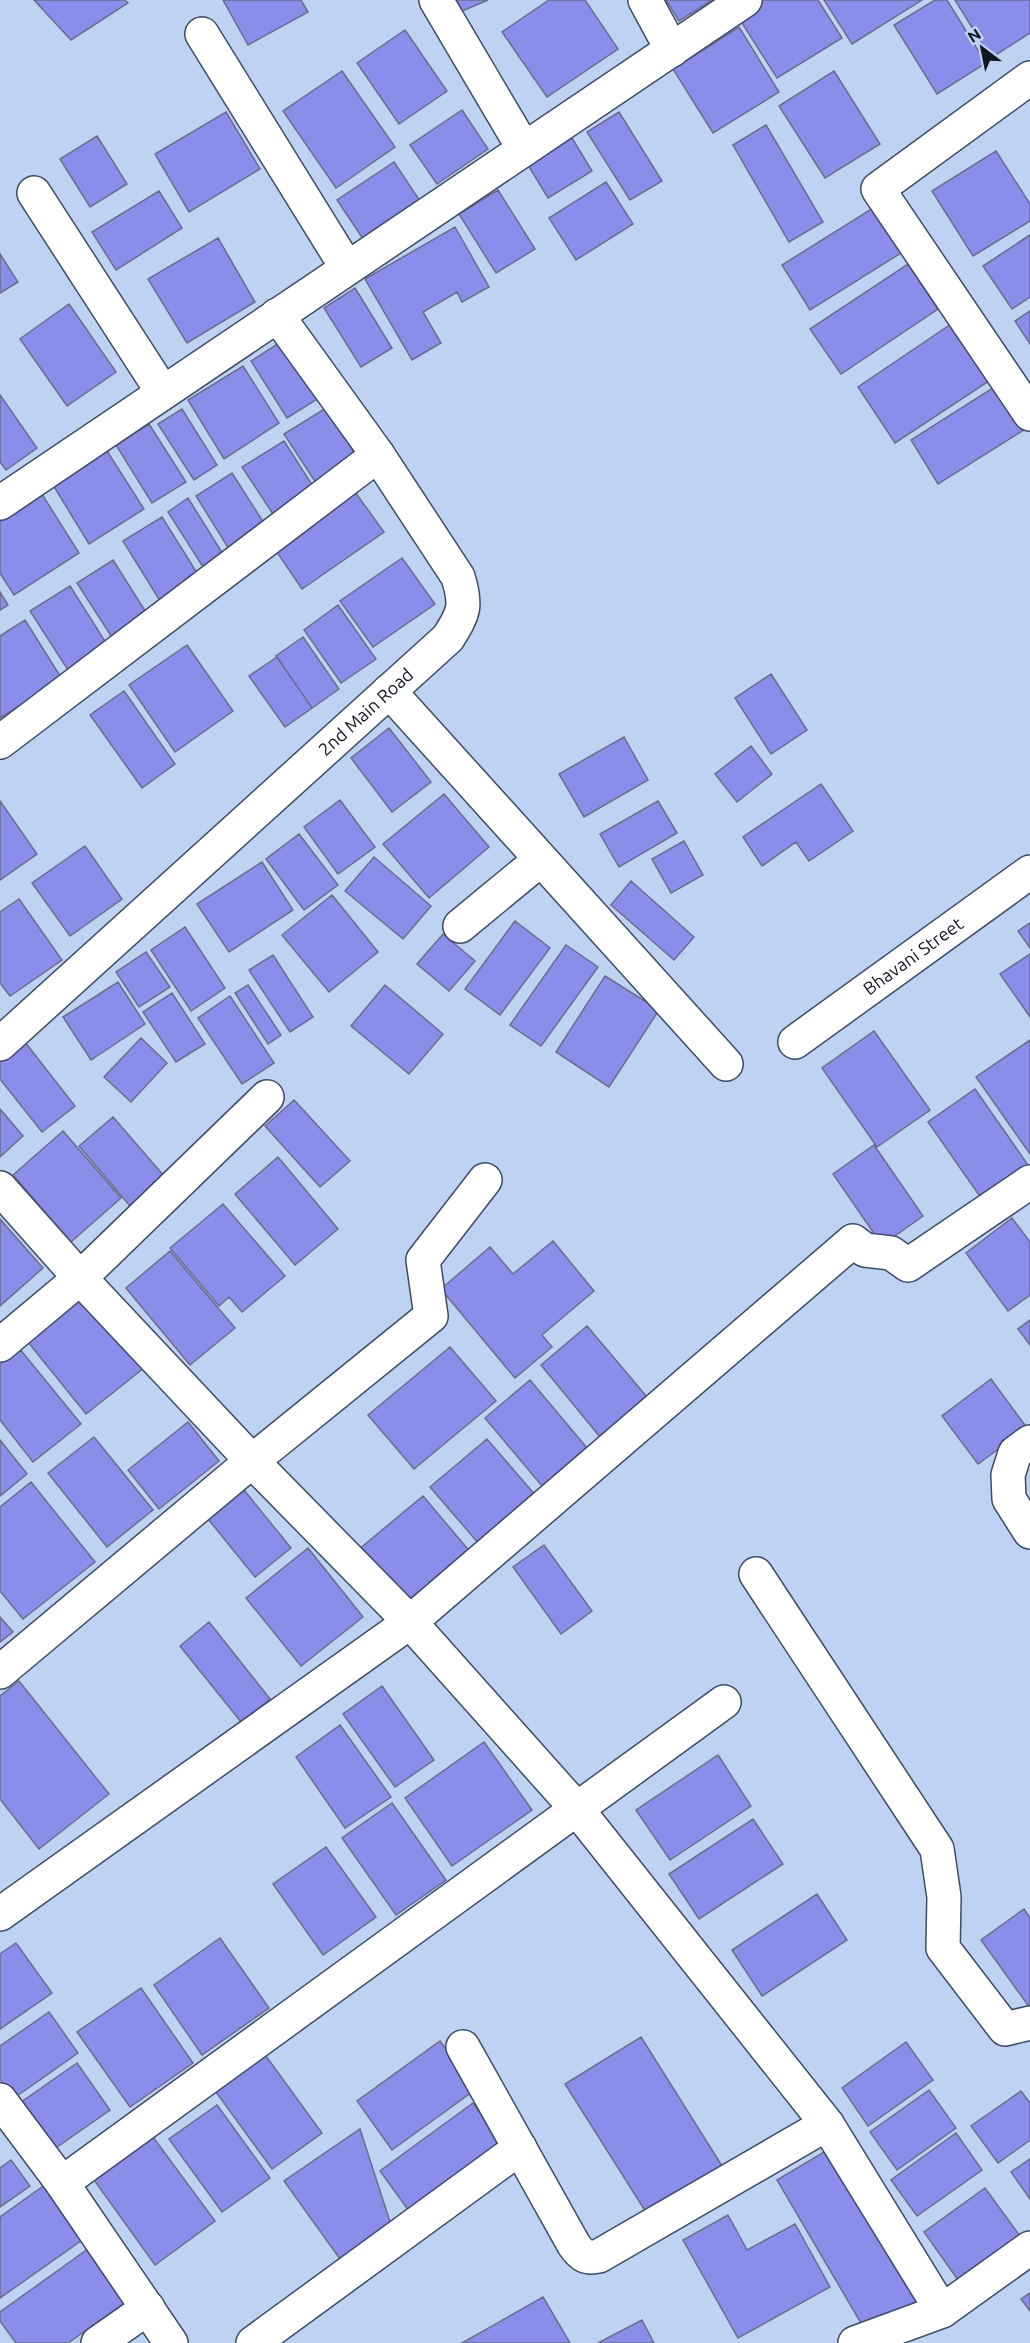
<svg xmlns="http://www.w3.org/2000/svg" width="1030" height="2343" font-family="Ubuntu,sans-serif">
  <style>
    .building { fill: #8b8dea; stroke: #6a6d8d; stroke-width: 1.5 }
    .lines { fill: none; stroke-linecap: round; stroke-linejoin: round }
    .minor-casing { stroke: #3c4c67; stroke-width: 36 }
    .minor { stroke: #fff; stroke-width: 33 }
    .labels { text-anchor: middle; stroke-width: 5; stroke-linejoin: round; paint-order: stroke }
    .street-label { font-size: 18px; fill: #101622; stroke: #bed2f2 }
  </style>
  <rect width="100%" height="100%" fill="#bed2f2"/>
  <path class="building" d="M34 0H125L128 3 71 40Z
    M223 0H301L308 12 248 45Z
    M455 0H488L460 12Z
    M549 0H585L618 49 547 97 502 32Z
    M666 0H712L679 21Z
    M754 0H818L842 38 777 78 735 12Z
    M824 0H922L852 44Z
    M935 0H947L986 63 937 94 894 25Z
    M955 0H1030V33L991 58Z
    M739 27 779 92 713 133 673 69Z
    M405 30 447 91 399 124 357 63Z
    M342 71 395 147 336 188 283 111Z
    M834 71 880 144 825 178 779 106Z
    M462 110 488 149 437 184 410 145Z
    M226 112 260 169 189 212 155 154Z
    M619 112 662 181 630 200 587 132Z
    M766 125 823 222 789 242 733 145Z
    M97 136 127 184 90 207 60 159Z
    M572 138 592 171 548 198 528 165Z
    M996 151 1030 204V221L973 256 932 191Z
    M394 162 420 201 363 239 337 200Z
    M606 182 633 224 576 260 549 218Z
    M498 190 535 249 496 273 459 214Z
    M159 191 182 228 116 270 92 232Z
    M873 208 901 253 810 310 782 265Z
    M455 227 489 287 462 302 457 292 423 312 441 343 412 360 365 279Z
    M1030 235V297L1012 309 983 266Z
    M218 238 255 302 187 343 148 279Z
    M0 254 18 282 0 293Z
    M908 264 938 309 841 374 810 329Z
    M355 288 392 348 361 367 324 308Z
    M69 304 116 372 67 406 20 339Z
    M1030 311V344L1015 321Z
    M957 320 995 377 895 443 858 387Z
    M282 341 319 398 287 418 251 361Z
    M243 366 279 423 224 459 188 400Z
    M999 384 1027 428 938 484 911 440Z
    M0 395 37 448 6 470 0 462Z
    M326 408 357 457 316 483 284 434Z
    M182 409 217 465 194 480 158 424Z
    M149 424 186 482 152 503 116 445Z
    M284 441 316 491 275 517 242 467Z
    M107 451 144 509 89 544 53 485Z
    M232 473 269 531 232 554 196 496Z
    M40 491 79 553 14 595 0 573V516Z
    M355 492 384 532 302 589 274 548Z
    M188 498 223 554 203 567 168 512Z
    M162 517 199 576 160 601 123 541Z
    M402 558 435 604 373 647 340 601Z
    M113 560 149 617 113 639 77 583Z
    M70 586 108 646 68 670 30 611Z
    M0 592 8 605 0 610Z
    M338 605 376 659 341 683 304 630Z
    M25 620 62 679 0 718V636Z
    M303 637 339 689 312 708 276 656Z
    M187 645 233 711 175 752 129 685Z
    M277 657 312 708 285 727 249 676Z
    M771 674 807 730 771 754 735 698Z
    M124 691 175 764 142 788 90 715Z
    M389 728 431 782 392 812 351 758Z
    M624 737 648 780 584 817 559 774Z
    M751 746 772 774 737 802 715 774Z
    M821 784 853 831 809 861 796 842 762 866 743 837Z
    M444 794 489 847 429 898 383 844Z
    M340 800 375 847 338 874 304 827Z
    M0 801 37 854 0 880Z
    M658 801 677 833 619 867 600 834Z
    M299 834 338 885 304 910 266 859Z
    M684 841 703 875 671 893 652 859Z
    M85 846 122 899 70 936 32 883Z
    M374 857 431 906 403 939 345 891Z
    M262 862 293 910 229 952 197 904Z
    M631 881 694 937 674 960 611 905Z
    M332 895 378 952 329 992 282 935Z
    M19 899 62 960 10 996 0 983V912Z
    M515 921 550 948 500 1015 465 989Z
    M1030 923V948L1018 931Z
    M185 927 225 988 191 1011 151 950Z
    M443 934 475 961 449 991 417 964Z
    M566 945 598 967 541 1046 510 1025Z
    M146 952 170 987 139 1007 116 972Z
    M1030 954V1017L1000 974Z
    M273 955 313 1017 290 1032 249 970Z
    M605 976 659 1010 609 1087 556 1052Z
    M118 982 145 1024 91 1060 63 1017Z
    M248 985 281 1035 268 1044 235 993Z
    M385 985 443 1034 409 1074 351 1026Z
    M172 993 205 1044 176 1062 143 1012Z
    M230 996 274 1063 242 1084 198 1018Z
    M874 1031 930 1110 877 1147 822 1068Z
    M21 1037 75 1106 42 1132 0 1079V1054Z
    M141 1038 167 1063 131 1102 104 1077Z
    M1030 1040V1154L976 1077Z
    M975 1089 1028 1165 981 1198 928 1122Z
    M294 1100 350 1161 320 1187 265 1126Z
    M0 1109 23 1136 0 1157Z
    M113 1117 164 1176 130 1206 79 1146Z
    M63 1131 121 1198 71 1242 13 1175Z
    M874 1145 923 1216 882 1245 833 1174Z
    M278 1157 338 1229 295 1265 235 1194Z
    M223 1204 285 1276 242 1312 229 1297 219 1306 170 1248Z
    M1012 1218 1030 1242V1295L1008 1311 966 1253Z
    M0 1219 43 1268 0 1306Z
    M553 1241 594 1291 542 1335 552 1347 515 1378 441 1289 490 1247 513 1274Z
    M170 1251 235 1328 190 1365 126 1288Z
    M86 1296 144 1368 86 1414 28 1342Z
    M1030 1320V1345L1018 1329Z
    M587 1326 647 1397 600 1437 541 1365Z
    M450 1347 496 1401 414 1469 368 1415Z
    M19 1348 81 1424 33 1462 0 1420V1363Z
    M991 1379 1027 1428 978 1464 942 1416Z
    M530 1380 587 1448 542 1486 485 1418Z
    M188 1422 219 1461 159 1509 128 1470Z
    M94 1437 153 1510 107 1547 48 1473Z
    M487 1439 536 1496 479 1544 430 1487Z
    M0 1440 27 1474 0 1496Z
    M31 1482 95 1562 23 1619 0 1591V1507Z
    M244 1490 291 1548 255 1577 208 1519Z
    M423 1496 471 1553 406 1607 358 1550Z
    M544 1545 592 1611 561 1634 513 1567Z
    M308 1548 363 1617 301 1666 246 1598Z
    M0 1617 13 1632 0 1642Z
    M209 1622 270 1699 241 1722 180 1646Z
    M19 1681 109 1794 39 1849 0 1799V1696Z
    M382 1686 434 1760 395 1787 343 1714Z
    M340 1725 391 1797 345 1828 296 1757Z
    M484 1742 532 1810 452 1866 405 1798Z
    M718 1755 751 1806 670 1860 636 1810Z
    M392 1803 446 1880 396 1915 342 1838Z
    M753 1819 783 1864 699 1919 669 1874Z
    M326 1847 376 1917 323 1955 273 1884Z
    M817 1894 847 1940 762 1996 732 1950Z
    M1024 1909 1030 1918V2008L981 1940Z
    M220 1938 269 2008 202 2055 154 1985Z
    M16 1943 52 1993 0 2029V1954Z
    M141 1988 193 2063 130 2107 77 2032Z
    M49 2012 78 2053 14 2098 0 2079V2046Z
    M641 2037 724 2169 649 2217 565 2084Z
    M440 2041 476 2089 392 2150 357 2101Z
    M906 2042 933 2080 868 2126 842 2088Z
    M263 2052 322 2133 272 2169 213 2088Z
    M77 2063 110 2110 50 2152 17 2105Z
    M929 2090 956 2128 897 2170 870 2132Z
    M1021 2091 1030 2103V2140L998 2163 971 2126Z
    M473 2103 506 2150 414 2218 380 2171Z
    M217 2105 270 2178 222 2212 169 2139Z
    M360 2129 393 2231 345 2266 284 2181Z
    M956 2133 982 2170 917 2216 891 2180Z
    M153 2137 215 2221 155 2265 94 2180Z
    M829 2149 920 2305 868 2335 777 2180Z
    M1030 2159V2199L1011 2172Z
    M11 2160 30 2186 0 2207V2168Z
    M46 2184 85 2238 0 2298V2217Z
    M985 2188 1020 2236 958 2280 924 2232Z
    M728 2215 747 2250 795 2224 830 2287 738 2338 683 2240Z
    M92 2246 130 2299 68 2343H16L0 2321V2312Z
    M1030 2293V2311L1021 2299Z
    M543 2297 570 2343H462Z
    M642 2320 654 2343H598Z"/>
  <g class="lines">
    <g class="minor-casing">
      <g id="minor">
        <path d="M436 0 524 149"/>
        <path d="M645 0 672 50"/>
        <path d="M202 34 347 268"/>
        <path d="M1030 78 878 189 1030 414"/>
        <path d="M34 193 162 391"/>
        <path d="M0 503 745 0"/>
        <path d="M389 691 726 1064"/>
        <path d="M0 742 378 455"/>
        <path d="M460 926 540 860"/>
        <path id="s1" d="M795 1042 1030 872"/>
        <path id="s2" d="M0 1044 448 638C464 613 467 606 458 577L378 455 277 315"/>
        <path d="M0 1188 80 1278 252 1461 410 1622 576 1808 827 2124 942 2311"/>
        <path d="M0 1345 80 1278 267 1097"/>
        <path d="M1030 1442 1015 1453 1008 1475 1009 1499 1030 1532"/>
        <path d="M756 1574 937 1849 944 1897 943 1948 1005 2029 1030 2023"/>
        <path d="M0 1672 252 1461 431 1316 423 1260 485 1180"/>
        <path d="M0 1914 410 1622 853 1241 865 1250 891 1253 908 1265 1030 1182"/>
        <path d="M463 2047 574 2245C581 2255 586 2259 599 2256L827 2124"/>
        <path d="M0 2100 62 2183 171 2343"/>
        <path d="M62 2183 724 1702"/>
        <path d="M98 2343 148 2308"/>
        <path d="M253 2343 520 2148"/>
        <path d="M855 2343 942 2311 1030 2248"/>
      </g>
    </g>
    <use href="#minor" class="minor"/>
  </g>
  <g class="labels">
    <g class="street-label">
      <text dy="6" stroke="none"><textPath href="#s2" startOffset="494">2nd Main Road</textPath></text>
      <text dy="6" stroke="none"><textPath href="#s1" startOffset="146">Bhavani Street</textPath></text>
    </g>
  </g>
  <g transform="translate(982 48) rotate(328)" stroke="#bed2f2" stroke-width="4.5" paint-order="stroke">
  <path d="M0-4.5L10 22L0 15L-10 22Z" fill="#101622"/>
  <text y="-9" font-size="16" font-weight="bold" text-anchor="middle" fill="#101622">N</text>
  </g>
</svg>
